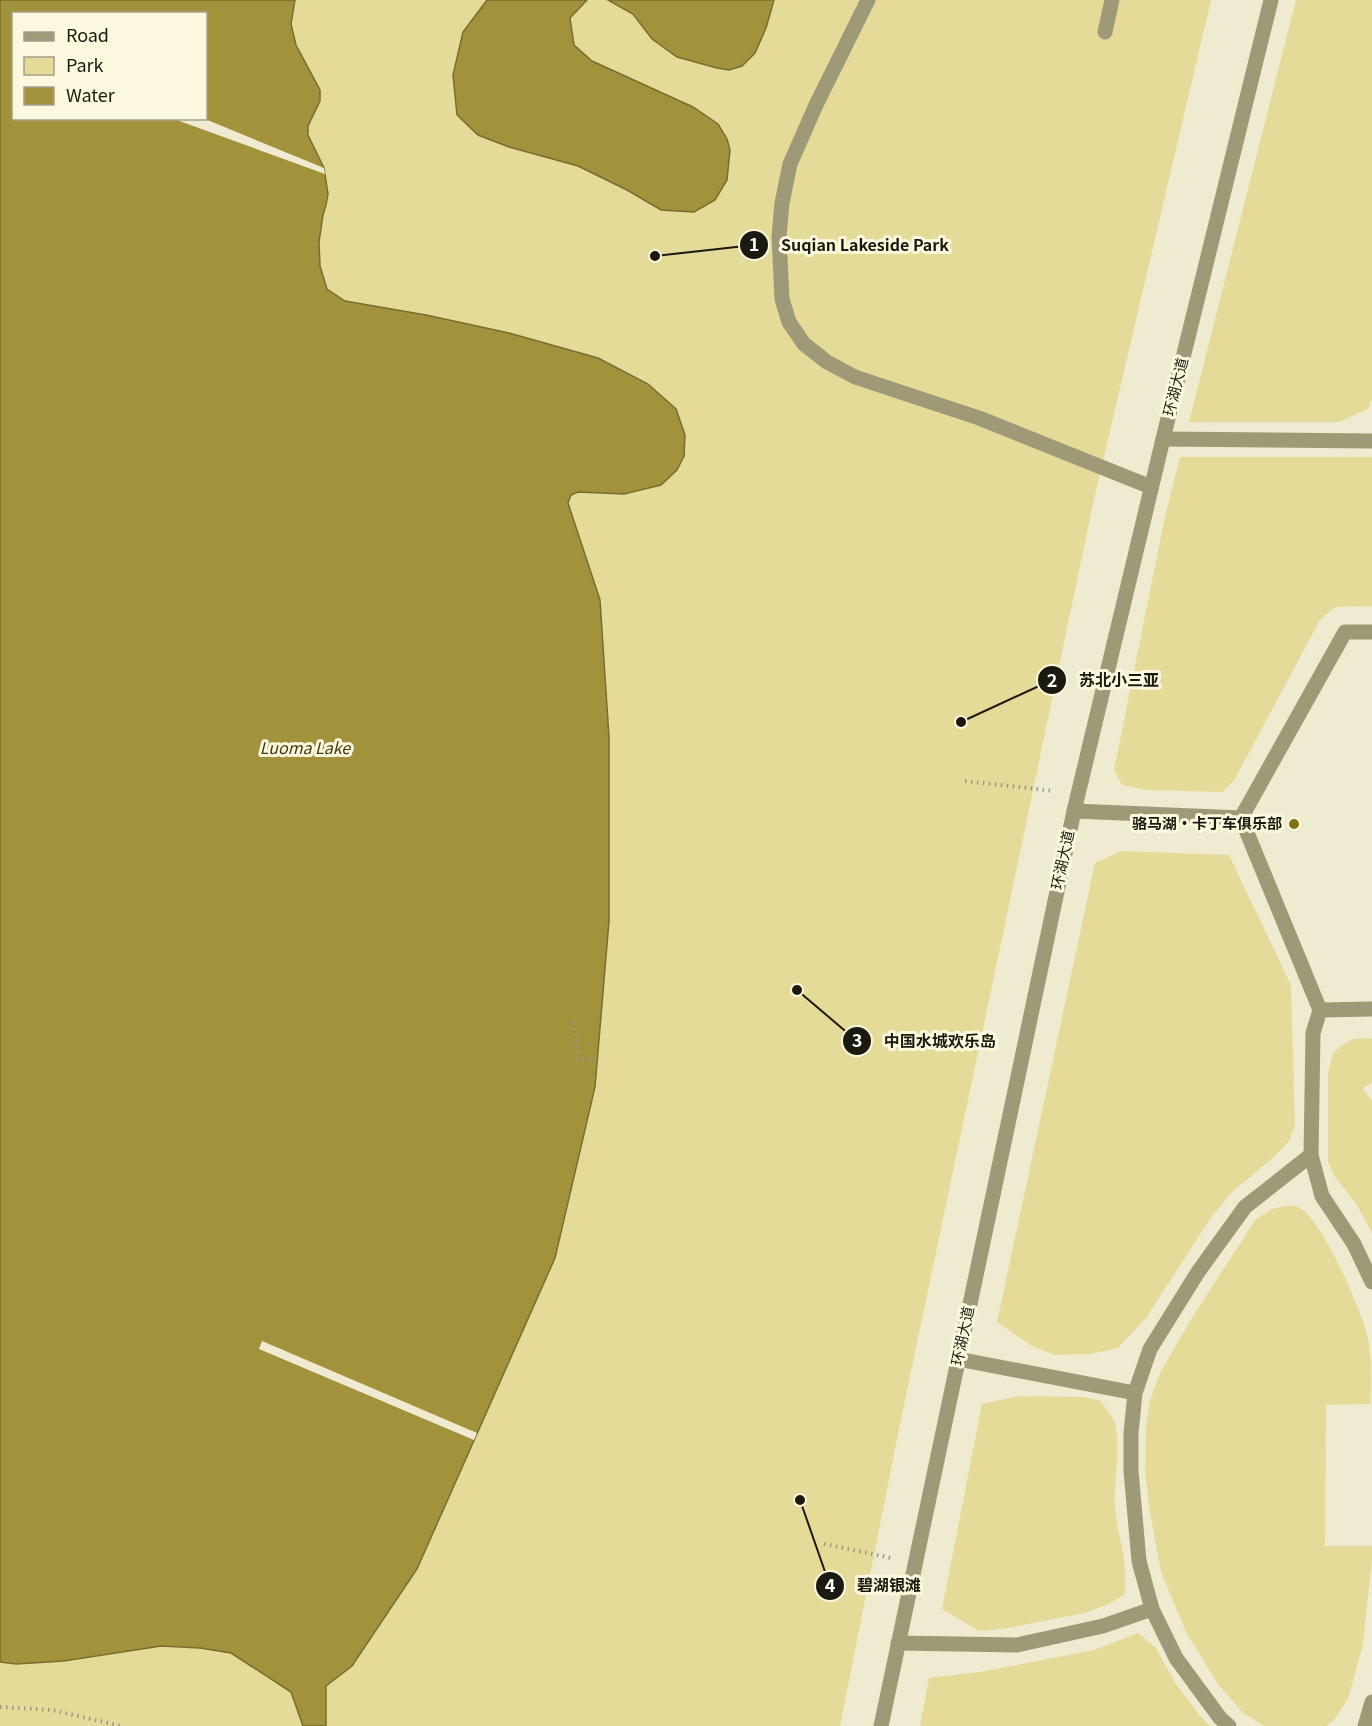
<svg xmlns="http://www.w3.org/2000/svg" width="1372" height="1726" font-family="Georgia,'Noto Sans SC',serif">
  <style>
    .green { fill: #e5db99; fill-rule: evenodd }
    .water { fill: #a1923b; stroke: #796e2e; stroke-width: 1.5; fill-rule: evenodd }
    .pier { fill: #efebd1 }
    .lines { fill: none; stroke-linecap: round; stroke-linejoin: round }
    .path { stroke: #9b9885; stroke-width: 4; stroke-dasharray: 1.5 4.5; stroke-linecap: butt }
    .service { stroke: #9e9976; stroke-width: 15 }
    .tertiary { stroke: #9e9976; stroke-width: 15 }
    .poi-dot { fill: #807212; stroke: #fcf8de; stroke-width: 2 }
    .labels { text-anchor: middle; stroke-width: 6; stroke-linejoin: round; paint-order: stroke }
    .street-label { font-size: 15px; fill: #1b1a11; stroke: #fcf8de }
    .poi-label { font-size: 15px; font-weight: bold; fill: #1b1a11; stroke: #fcf8de; text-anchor: end }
    .water-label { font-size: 16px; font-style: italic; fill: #413b15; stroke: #fcf8de }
    .leader { fill: none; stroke: #1b1a11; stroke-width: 2 }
    .callout-dot { fill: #1b1a11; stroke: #fcf8de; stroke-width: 2 }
    .mark-label { font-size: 18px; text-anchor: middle; font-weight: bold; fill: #fff }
    .callout-label { font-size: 16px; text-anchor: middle; font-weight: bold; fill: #1b1a11; stroke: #fcf8de; stroke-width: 6; stroke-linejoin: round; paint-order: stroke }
  </style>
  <rect width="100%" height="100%" fill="#efebd1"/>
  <path class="green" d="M0 0H1211L1095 495 899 1429 840 1726H0V1662L16 1664 64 1661 161 1646 200 1648 231 1653 291 1692 417 1569 477 1433 595 1087 597 1059 572 517 568 503 571 495 578 492 624 494 677 470 684 456 685 435 648 384 598 358 509 333 426 315 345 301 327 289 0 247ZM14 14H206V118H14Z
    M1296 0H1372V399L1368 409 1339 422H1189Z
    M1180 457H1372V606L1335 607 1320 620 1235 779 1222 792 1146 790 1122 785 1114 770 1165 516Z
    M1121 851 1229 855 1291 985 1295 1125 1289 1141 1274 1157 1233 1191 1212 1216 1146 1318 1118 1348 1090 1354 1055 1355 1032 1346 997 1322 1095 863Z
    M1367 1038 1372 1039V1082L1363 1089 1372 1101V1233L1355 1202 1335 1177 1328 1162V1073L1333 1053 1341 1046 1353 1039Z
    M1285 1206C1289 1206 1295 1205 1298 1207 1321 1216 1359 1306 1366 1331 1372 1353 1372 1381 1370 1404L1326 1405 1325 1546H1372V1559L1363 1645 1348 1699 1334 1720 1326 1726H1264L1243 1713 1218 1684 1186 1632 1161 1572 1149 1507 1145 1472 1146 1430 1149 1403 1161 1371 1193 1316 1256 1219 1272 1209Z
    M1019 1396 1085 1397 1101 1401C1105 1408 1113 1416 1115 1424 1121 1450 1114 1477 1115 1503 1116 1536 1130 1560 1124 1595L1109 1604 1085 1613 1003 1629 979 1631 942 1609 982 1404Z
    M1138 1633 1156 1648 1176 1684 1201 1717 1210 1726H920L929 1678 980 1672 1094 1650Z"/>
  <path class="water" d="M0 0H295L291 24 296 45 320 90V101L308 126V135L324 168 328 194 326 205 323 215 319 242 320 266 327 289 345 301 426 315 509 333 598 358 648 384 676 409 685 435 684 456 677 470 661 485 624 494 578 492 571 495 568 503 600 600 609 737V921L595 1087 555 1258 417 1569 352 1666 326 1686V1726H303L291 1692 231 1653 200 1648 161 1646 64 1661 16 1664 0 1662ZM14 14H206V118H14Z
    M487 0H587L570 18 574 45 592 61 693 107 718 124 727 139 730 150 727 180 715 200 694 212 661 210 627 190 578 166 509 147 478 135 457 115 453 75 463 32Z
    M608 0H774L766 28 755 53 742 66 729 70 717 68 677 57 652 39 633 14Z"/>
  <path class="pier" d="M174 119H205L324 168 325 174Z
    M262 1341 477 1433 474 1440 259 1349Z"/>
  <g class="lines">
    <path class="path" d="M965 781 1054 791
      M574 1022 578 1059H597
      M824 1544 891 1558
      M0 1707 52 1710 121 1726"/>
    <path class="service" d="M868 0 816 105 790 164 782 203 779 237 782 299 789 322 804 344 827 362 855 377 979 418 1151 487
      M1105 32 1112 0
      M1163 439 1372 441
      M1074 811 1241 818 1320 1010 1372 1009
      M1241 818 1345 632H1372
      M1320 1010 1313 1033 1311 1155 1322 1196 1354 1244 1372 1282
      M958 1359 1135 1393
      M898 1643 1017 1645 1103 1626 1152 1609
      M1229 1726 1220 1718 1176 1658 1152 1609 1139 1561 1131 1471V1433L1135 1393 1150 1349 1198 1272 1245 1207 1311 1155
      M1365 1726 1372 1702"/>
    <path class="tertiary" d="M881 1726 1074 811 1163 439 1271 0"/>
  </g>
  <circle class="poi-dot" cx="1294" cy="824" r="6"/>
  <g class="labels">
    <g class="street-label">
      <text transform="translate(1176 387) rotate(-76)" y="5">环湖大道</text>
      <text transform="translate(1063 860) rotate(-78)" y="5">环湖大道</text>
      <text transform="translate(963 1336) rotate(-78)" y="5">环湖大道</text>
    </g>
    <g class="poi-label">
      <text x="1282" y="829">骆马湖·卡丁车俱乐部</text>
    </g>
    <g class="water-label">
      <text x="305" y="754">Luoma Lake</text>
    </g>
  </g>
  <path class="leader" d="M655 256L754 245M961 722L1052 680M797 990L857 1041M800 1500L830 1586"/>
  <g class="callout-dot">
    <circle cx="655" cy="256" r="6"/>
    <circle cx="961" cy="722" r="6"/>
    <circle cx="797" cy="990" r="6"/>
    <circle cx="800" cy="1500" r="6"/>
    <circle cx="754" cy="245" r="15"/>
    <circle cx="1052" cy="680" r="15"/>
    <circle cx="857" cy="1041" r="15"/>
    <circle cx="830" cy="1586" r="15"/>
  </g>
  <g class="mark-label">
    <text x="754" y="251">1</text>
    <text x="1052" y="687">2</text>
    <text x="857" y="1047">3</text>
    <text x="830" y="1592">4</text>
  </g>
  <g class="callout-label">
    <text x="865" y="251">Suqian Lakeside Park</text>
    <text x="1119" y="686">苏北小三亚</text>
    <text x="940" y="1047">中国水城欢乐岛</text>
    <text x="889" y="1591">碧湖银滩</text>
  </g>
  <rect x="12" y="12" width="195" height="108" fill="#fcf8de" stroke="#a29f8c" stroke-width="1.5"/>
  <rect x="24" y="32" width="30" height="9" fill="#9e9976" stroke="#a29f8c" stroke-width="1.5"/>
  <text x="66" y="42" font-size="18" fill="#1b1a11">Road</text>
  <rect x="24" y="57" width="30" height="18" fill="#e5db99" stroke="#a29f8c" stroke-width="1.5"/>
  <text x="66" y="72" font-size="18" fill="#1b1a11">Park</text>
  <rect x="24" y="87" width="30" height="18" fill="#a1923b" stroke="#a29f8c" stroke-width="1.5"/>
  <text x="66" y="102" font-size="18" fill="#1b1a11">Water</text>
</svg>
